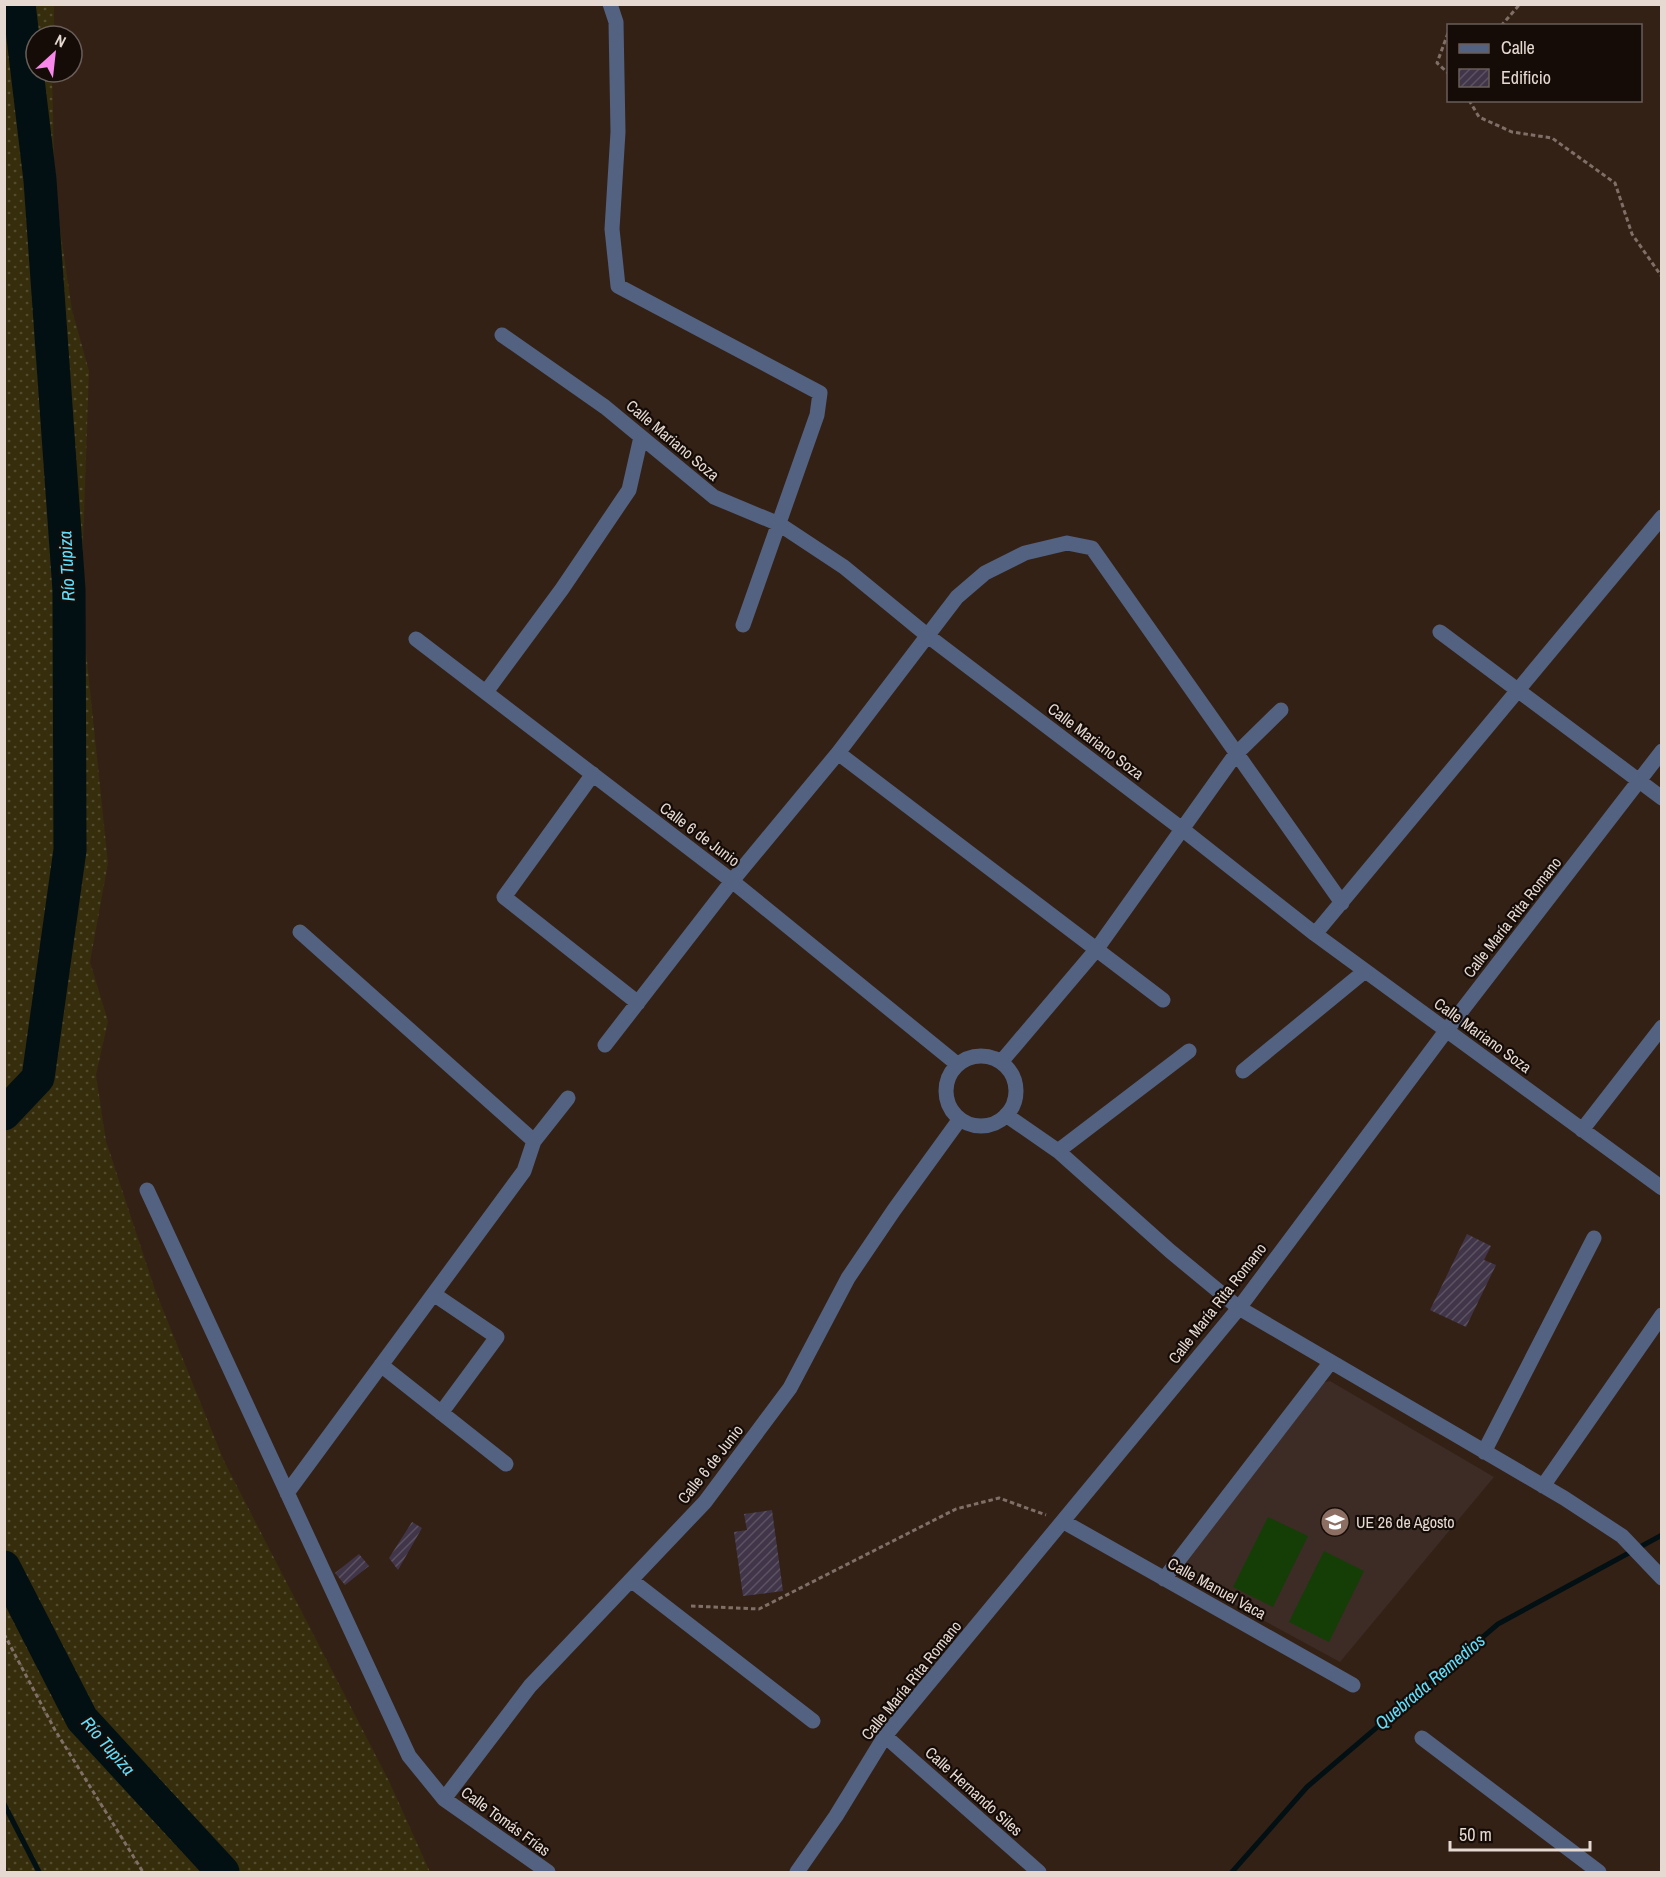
<svg xmlns="http://www.w3.org/2000/svg" width="1666" height="1877" font-family="'Archivo Narrow',sans-serif">
  <style>
    .education { fill: #3d2c26 }
    .grass { fill: #143e06 }
    .sand { fill: url(#sand-dots) }
    .lines { fill: none; stroke-linecap: round; stroke-linejoin: round }
    .stream { stroke: #021014; stroke-width: 5 }
    .river { stroke: #021014; stroke-width: 33 }
    .building { fill: url(#building-hatch) }
    .path { stroke: #7f6f66; stroke-width: 3; stroke-dasharray: 4.5 3; stroke-linecap: butt }
    .minor { stroke: #536281; stroke-width: 15 }
    .labels { text-anchor: middle; stroke-width: 4.5; stroke-linejoin: round; paint-order: stroke }
    .street-label { font-size: 16px; fill: #e6d9d2; stroke: #150c08 }
    .poi-label { font-size: 16px; fill: #e6d9d2; stroke: #150c08; text-anchor: start }
    .water-label { font-size: 18px; font-style: italic; fill: #60e0fd; stroke: #150c08 }
  </style>
  <defs>
    <pattern id="sand-dots" width="8" height="8" patternUnits="userSpaceOnUse" patternTransform="scale(1.5)"><rect width="8" height="8" fill="#352d0c"/><path d="M2 2h.1M6 6h.1" fill="none" stroke="#524b2e" stroke-width="1.8" stroke-linecap="round"/></pattern>
    <pattern id="building-hatch" width="6" height="6" patternUnits="userSpaceOnUse" patternTransform="scale(1.5)"><rect width="6" height="6" fill="#413649"/><path d="M-1 1l2-2M0 6l6-6M5 7l2-2" fill="none" stroke="#5c5262"/></pattern>
  </defs>
  <rect width="100%" height="100%" fill="#332116"/>
  <path class="education" d="M1330 1381 1494 1477 1340 1662 1180 1575 1179 1567 1321 1383Z"/>
  <path class="grass" d="M1268 1517 1308 1536 1273 1607 1233 1587Z
    M1324 1551 1364 1571 1329 1642 1289 1622Z"/>
  <path class="sand" d="M54 4V36H36V72H52L55 195 72 310 89 371 81 603 108 863 90 962 108 1021 96 1075 106 1141 155 1290 224 1461 389 1781 430 1872H9L5 1866 4 5Z"/>
  <g class="lines">
    <path class="stream" d="M4 1804 39 1872
      M1232 1872 1307 1787 1498 1624 1662 1535"/>
    <path class="river" d="M4 1114 38 1078 70 850 69 590 40 180 19 4
      M4 1567 82 1719 223 1872"/>
  </g>
  <path class="building" d="M1467 1234 1491 1246 1484 1260 1496 1265 1466 1327 1430 1310Z
    M772 1510 783 1591 743 1596 734 1532 747 1530 744 1514Z
    M412 1522 422 1528 398 1570 389 1558Z
    M359 1554 369 1566 345 1585 335 1573Z"/>
  <g class="lines">
    <path class="path" d="M1501 26 1520 4
      M1448 33 1437 63 1448 73
      M1469 100 1479 117 1512 132 1552 138 1615 183 1632 234 1662 277
      M691 1606 759 1609 956 1509 999 1498 1046 1515
      M4 1634 55 1730 143 1872"/>
    <path class="minor" d="M610 4 616 22 618 132 612 229 618 286 820 393 817 415 743 625
      M502 335 605 407 714 497 779 524 844 567 928 636 1182 829 1315 934 1662 1188
      M1440 632 1662 798
      M416 639 732 881 957 1064
      M486 692 562 589 629 490 641 437
      M838 753 1163 1000
      M593 774 504 897 638 1003
      M300 932 534 1141
      M1315 934 1662 517
      M605 1045 732 881 838 753 957 597 985 573 1025 553 1067 543 1092 548 1342 903
      M946 1091a35 35 0 1 1 70 0a35 35 0 1 1-70 0Z
      M1001 1062 1096 950 1235 755 1281 710
      M1243 1071 1365 971
      M1006 1115 1058 1151 1170 1251 1239 1308 1564 1498 1622 1536 1662 1578
      M1582 1130 1662 1027
      M1058 1151 1189 1051
      M147 1190 409 1756 444 1799 548 1872
      M435 1295 497 1337 441 1413
      M381 1365 506 1464
      M1484 1452 1594 1238
      M1543 1486 1662 1315
      M287 1493 524 1171 534 1141 568 1098
      M1064 1522 1353 1685
      M1164 1579 1330 1363
      M631 1580 813 1721
      M885 1736 1039 1872
      M1422 1738 1599 1872
      M444 1799 530 1686 705 1502 790 1388 848 1278 894 1210 960 1119
      M797 1872 836 1816 885 1736 1239 1308 1446 1031 1662 751"/>
  </g>
  <defs>
    <g id="school-disc" transform="scale(1.5)"><circle r="9.5" fill="#8d6e63" stroke="#150c08"/><path d="M0-5L7-2L0 1L-7-2ZM-4 1L0 2.5L4 1V4Q0 6-4 4Z" fill="#fff"/></g>
  </defs>
  <g fill-rule="evenodd">
    <use href="#school-disc" x="1335" y="1522"/>
  </g>
  <g class="labels">
    <g class="street-label">
      <text transform="translate(673 440) rotate(40)" y="6">Calle Mariano Soza</text>
      <text transform="translate(1096 741) rotate(37)" y="6">Calle Mariano Soza</text>
      <text transform="translate(700 834) rotate(37)" y="6">Calle 6 de Junio</text>
      <text transform="translate(1512 917) rotate(-52)" y="6">Calle María Rita Romano</text>
      <text transform="translate(1483 1035) rotate(36)" y="6">Calle Mariano Soza</text>
      <text transform="translate(1217 1303) rotate(-52)" y="6">Calle María Rita Romano</text>
      <text transform="translate(710 1464) rotate(-52)" y="6">Calle 6 de Junio</text>
      <text transform="translate(1217 1588) rotate(29)" y="6">Calle Manuel Vaca</text>
      <text transform="translate(911 1680) rotate(-51)" y="6">Calle María Rita Romano</text>
      <text transform="translate(974 1791) rotate(42)" y="6">Calle Hernando Siles</text>
      <text transform="translate(506 1821) rotate(36)" y="6">Calle Tomás Frías</text>
    </g>
    <g class="poi-label">
      <text x="1356" y="1528">UE 26 de Agosto</text>
    </g>
    <g class="water-label">
      <text transform="translate(67 566) rotate(-93)" y="6">Río Tupiza</text>
      <text transform="translate(1430 1682) rotate(-40)" y="6">Quebrada Remedios</text>
      <text transform="translate(108 1746) rotate(49)" y="6">Río Tupiza</text>
    </g>
  </g>
  <rect width="1666" height="1877" fill="none" stroke="#e6d9d2" stroke-width="12"/>
  <rect x="1447" y="24" width="195" height="78" fill="#150c08" stroke="#695e59" stroke-width="1.5"/>
  <rect x="1459" y="44" width="30" height="9" fill="#536281" stroke="#695e59" stroke-width="1.5"/>
  <text x="1501" y="54" font-size="18" fill="#e6d9d2">Calle</text>
  <rect x="1459" y="69" width="30" height="18" fill="url(#building-hatch)" stroke="#695e59" stroke-width="1.5"/>
  <text x="1501" y="84" font-size="18" fill="#e6d9d2">Edificio</text>
  <g transform="translate(54 54) rotate(27)"><circle r="28" fill="#150c08" stroke="#695e59" stroke-width="1.5"/>
  <path d="M0-4.5L10 22L0 15L-10 22Z" fill="#f888ea"/>
  <text y="-9" font-size="16" font-weight="bold" text-anchor="middle" fill="#e6d9d2">N</text>
  </g>
  <path d="M1450 1841v9h140v-9" fill="none" stroke="#e6d9d2" stroke-width="3"/>
  <text x="1459" y="1841" font-size="18" fill="#e6d9d2" stroke="#150c08" stroke-width="4.5" paint-order="stroke">50 m</text>
</svg>
